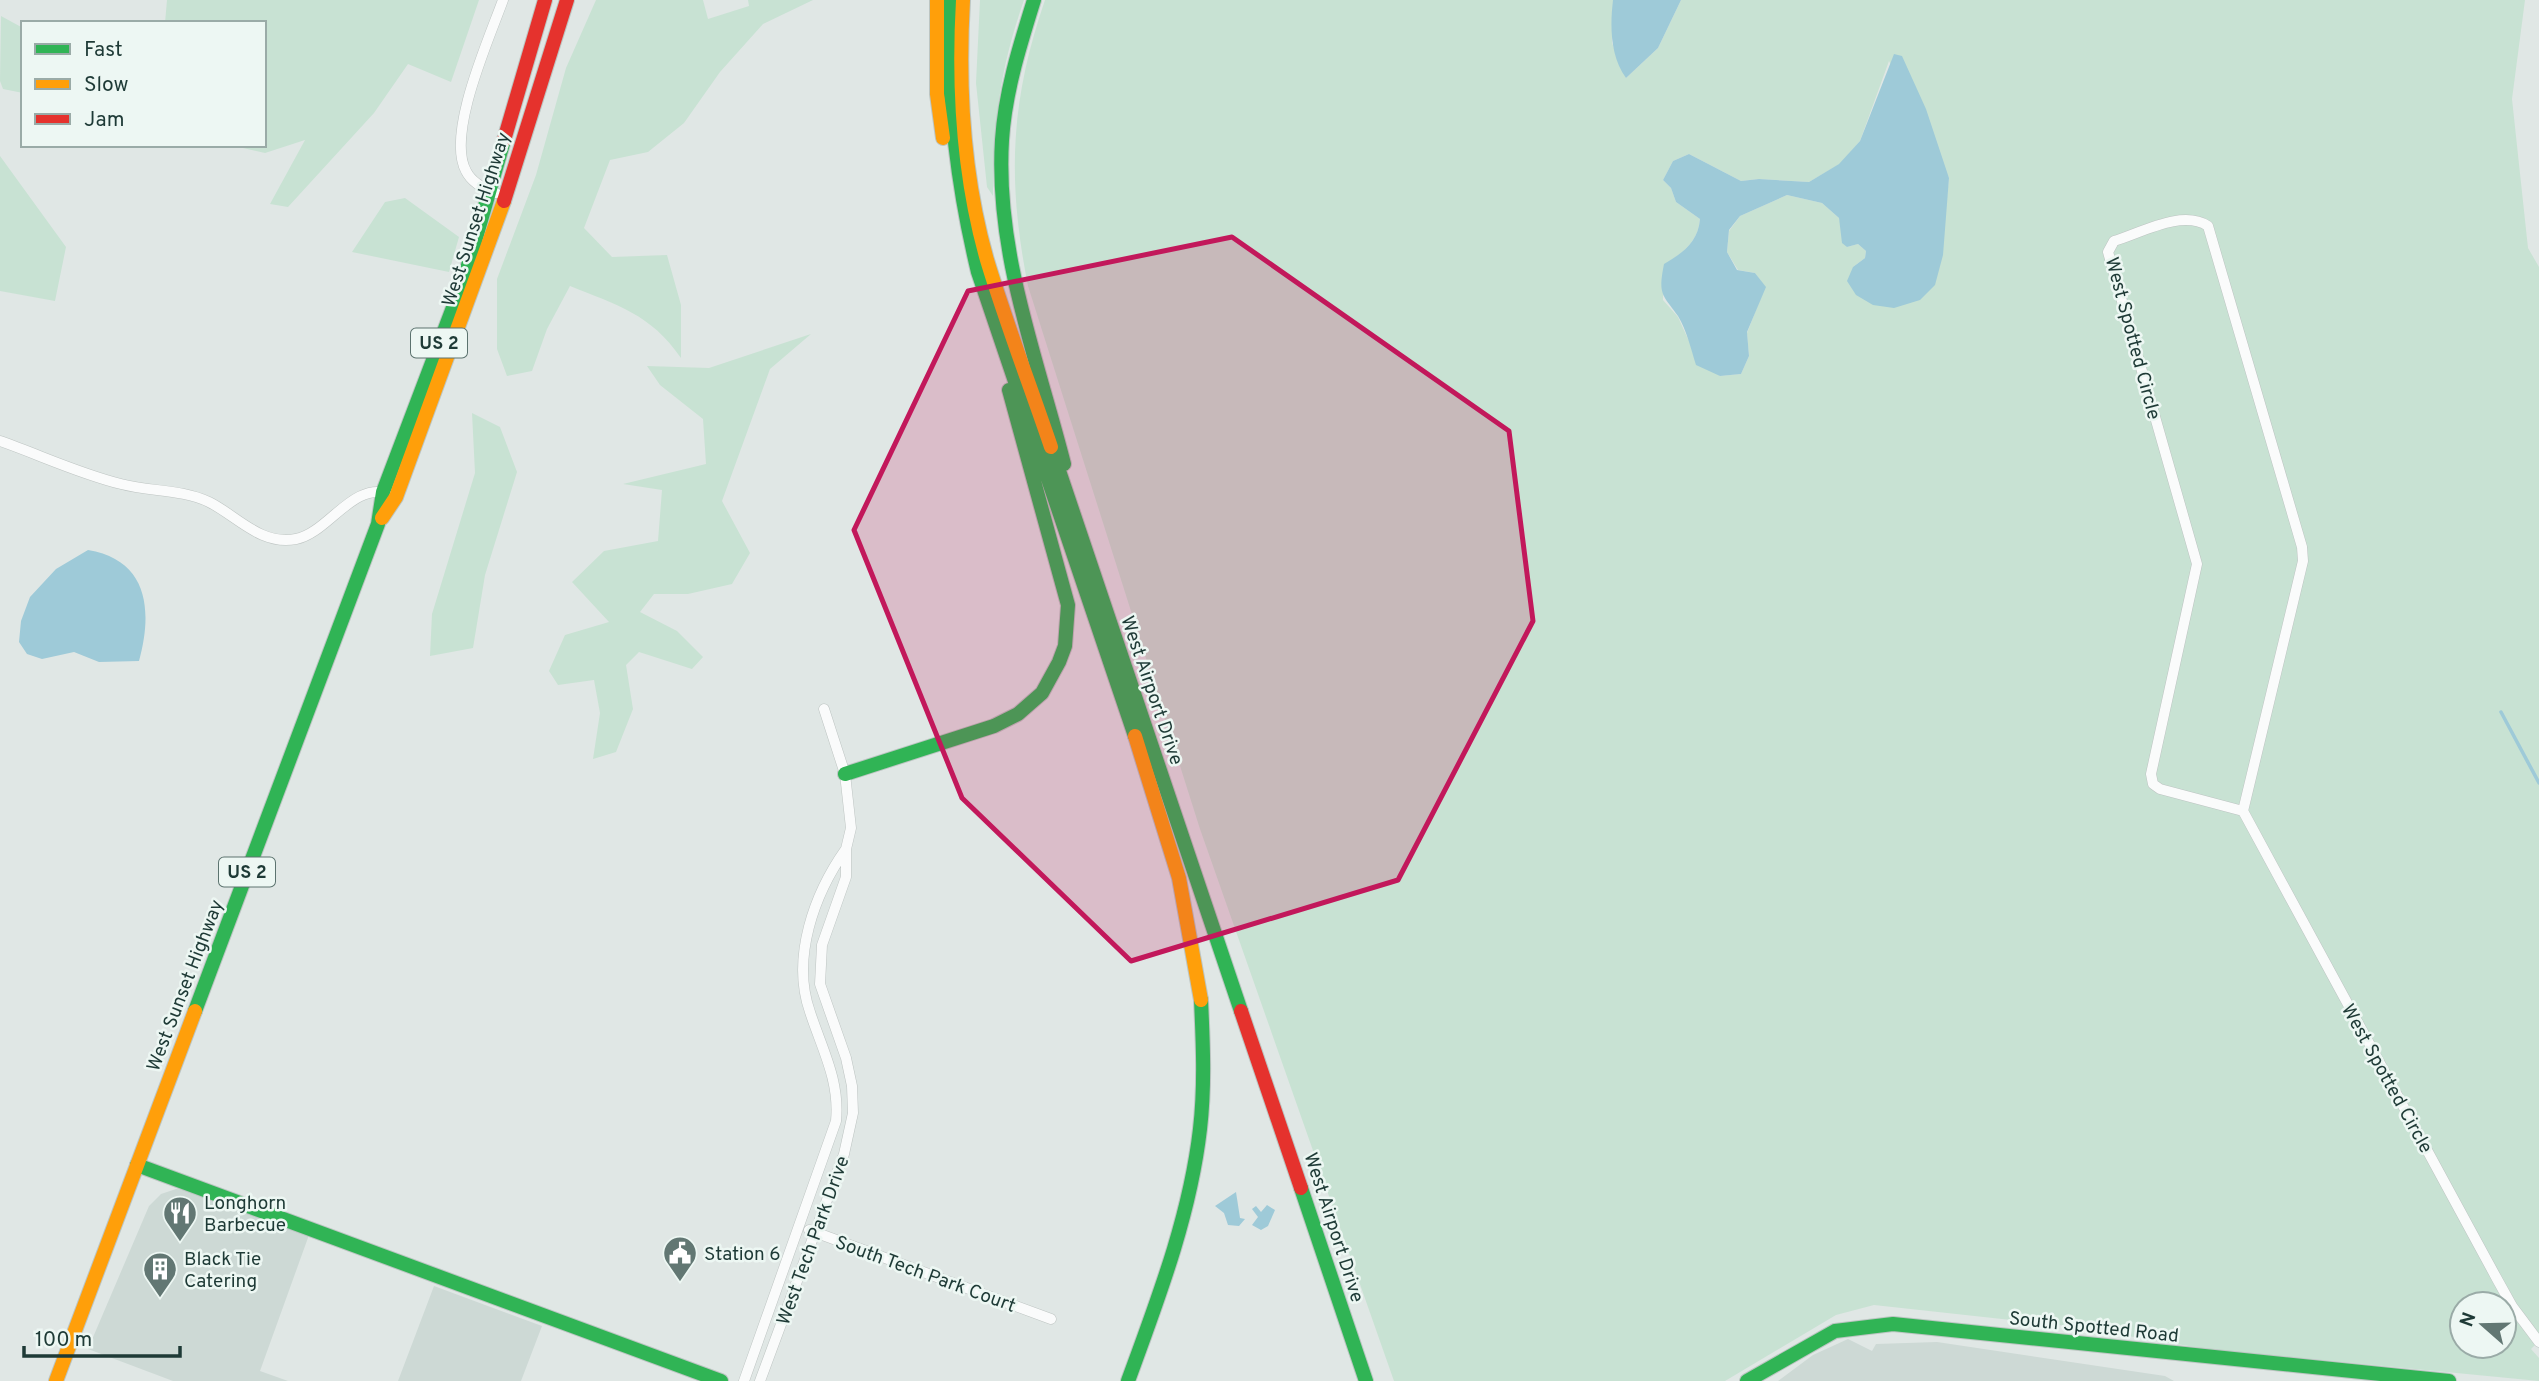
<svg xmlns="http://www.w3.org/2000/svg" width="2539" height="1381" font-family="Overpass,sans-serif">
  <style>
    .built { fill: #cdd9d5 }
    .green { fill: #c8e2d3; fill-rule: evenodd }
    .water { fill: #9ecad8 }
    .lines { fill: none; stroke-linecap: round; stroke-linejoin: round }
    .stream { stroke: #9ecad8; stroke-width: 3.5 }
    .street-casing { stroke: #bdc4c2; stroke-width: 11 }
    .fast-casing { stroke: #bcc5c2; stroke-width: 16 }
    .slow-casing { stroke: #bcc5c2; stroke-width: 16 }
    .jam-casing { stroke: #bcc5c2; stroke-width: 16 }
    .street { stroke: #fafbfb; stroke-width: 10 }
    .fast { stroke: #30b455; stroke-width: 14 }
    .slow { stroke: #ff9f0a; stroke-width: 14 }
    .jam { stroke: #e5322d; stroke-width: 14 }
    .marked { fill: #c2185b; fill-opacity: 0.2; stroke: #c2185b; stroke-width: 5; stroke-linejoin: round }
    .labels { text-anchor: middle; stroke-width: 5; stroke-linejoin: round; paint-order: stroke }
    .shield { fill: #edf7f3; stroke: #5c736f; stroke-width: 2 }
    .shield-label { font-size: 18px; font-weight: bold; fill: #1e3a36 }
    .street-label { font-size: 19px; fill: #1e3a36; stroke: #edf7f3 }
    .poi-label { font-size: 19px; fill: #1e3a36; stroke: #edf7f3; text-anchor: start }
  </style>
  <rect width="100%" height="100%" fill="#e0e7e5"/>
  <path class="built" d="M176 1189 187 1190 309 1235 260 1371 288 1381H173L88 1349 149 1206 161 1194Z
    M434 1286 542 1326 521 1381H398Z
    M1848 1339 1872 1351 1876 1344 1937 1342 2165 1376 2174 1381H1778L1813 1355Z"/>
  <path class="green" d="M167 0H479L451 82 408 64 374 113 288 207 270 204 305 140 265 153 230 145H264V23H165Z
    M596 0H703L708 19 749 6 748 0H813L763 24 720 72 684 123 648 152 610 160 584 228 612 257 667 255 681 305V358C651 314 617 305 570 286L547 329 532 371 507 376 497 349V279L536 175 566 68Z
    M980 0H1024C999 72 994 121 993 196L987 187 976 83Z
    M1045 0H1613L1612 43 1626 78 1658 48 1681 0H2525L2512 99 2528 248 2539 267V1341L2531 1349 2539 1358V1381L2207 1349 2067 1326 1874 1305 1836 1315 1725 1381H1394L1200 829 1028 286C1007 180 1010 102 1045 0ZM1889 61 1949 178 1945 215 1853 267 1865 258 1866 251 1858 244 1847 247 1839 218 1822 203 1787 195 1740 216 1729 231 1727 252 1738 270 1755 273 1765 287 1747 333 1749 356 1741 374 1720 376 1688 339 1678 317 1663 300 1664 265C1683 253 1698 242 1700 219L1676 202 1671 188 1663 180 1673 161 1689 154 1741 181 1759 179 1809 182 1840 164 1860 141ZM2462 1304H2504V1346H2462Z
    M1 16 23 28V93L3 89 0 81Z
    M0 156 66 247 55 301 0 291Z
    M405 198 459 237 449 272 352 252 385 202Z
    M811 334 770 369 722 501 750 553 732 584 688 594H654L640 612 677 631 703 657 692 669 639 652 626 665 633 709 616 752 593 759 600 713 594 680 558 685 549 671 565 635 609 622 572 582 604 551 658 541 662 490 623 484 706 464 703 419 660 385 647 366 709 368Z
    M472 413 500 427 517 472 485 575 473 648 430 656 432 614 475 473Z"/>
  <path class="water" d="M1613 0H1681L1658 48 1626 78C1610 56 1610 26 1613 0Z
    M1894 54 1902 56 1926 109 1949 178 1943 255 1935 285 1920 300 1894 308 1873 305 1856 295 1847 281 1853 267 1865 258 1866 251 1858 244 1847 247 1842 243 1839 218 1822 203 1787 195 1740 216 1729 230 1727 252 1737 270 1755 273 1766 287 1747 332 1749 356 1741 374 1720 376 1696 365C1691 349 1687 331 1678 316 1662 294 1658 295 1664 264 1683 253 1698 242 1700 219L1676 202 1671 188 1663 180 1673 161 1689 154 1741 181 1759 179 1809 182 1839 164 1860 141Z
    M88 550C148 560 153 610 139 661L99 662 74 652 42 659 27 654 19 642 21 621 30 597 56 569Z
    M1236 1192 1240 1218 1245 1219 1239 1226 1228 1225 1224 1213 1215 1206Z
    M1267 1205 1275 1210 1268 1226 1261 1230 1252 1225 1258 1217 1252 1209 1256 1206 1261 1212Z"/>
  <g class="lines">
    <path class="stream" d="M2501 712 2539 783"/>
    <g class="street-casing">
      <path id="street" d="M496 193C484 189 472 183 466 171 446 134 489 39 503 0
        M0 441C40 455 80 474 121 484 151 492 181 489 209 502 237 516 261 546 296 539 328 533 353 481 389 494
        M2243 811 2160 789 2153 784 2151 774 2197 564 2108 252 2114 241C2141 233 2182 209 2208 226L2302 547 2303 561 2243 811 2497 1279 2512 1306 2539 1342
        M809 1230 1051 1319
        M744 1381 836 1121C840 1081 822 1049 810 1012 791 958 814 894 846 849
        M760 1381 844 1154 853 1113 852 1086 846 1058 820 984 822 945 846 877V849L851 828 845 774 824 709"/>
    </g>
    <g class="fast-casing">
      <path id="fast" d="M950 0C946 93 956 181 978 272L1135 736
        M1034 0C1020 45 1005 92 1002 140 995 251 1037 358 1064 464
        M1051 447 1241 1011
        M845 774 994 726 1018 714 1042 693 1059 662 1065 646 1068 605 1009 390
        M195 1011 378 524 383 492 465 276 504 140
        M137 1165 721 1381
        M1301 1188 1366 1381
        M1128 1381C1158 1299 1190 1216 1200 1129 1205 1086 1203 1043 1201 1000
        M1747 1381 1835 1331 1893 1324 2449 1381"/>
    </g>
    <g class="slow-casing">
      <path id="slow" d="M937 0V94L943 138
        M963 0C958 86 963 176 987 260 1006 323 1030 385 1051 447
        M382 518 396 497 504 201
        M1135 736 1179 878 1201 1000
        M56 1381 195 1011"/>
    </g>
    <g class="jam-casing">
      <path id="jam" d="M504 140 545 0
        M504 201 567 0
        M1241 1011 1301 1188"/>
    </g>
    <use href="#street" class="street"/>
    <use href="#fast" class="fast"/>
    <use href="#slow" class="slow"/>
    <use href="#jam" class="jam"/>
  </g>
  <path class="marked" d="M1232 237 1509 431 1533 621 1398 880 1131 961 962 798 854 530 968 291Z"/>
  <defs>
    <g id="restaurant-pin" transform="scale(1.75)"><path d="M0 17L-7.5 6A9.5 9.5 0 1 1 7.5 6Z" fill="#627773" stroke="#edf7f3"/><path d="M-5-6h1v4h1v-4h1v4h1v-4h1v5L-1.5 .5V6h-2V.5L-5-1ZM5-6V6H3V1.5H1.5Q1.5-4 5-6Z" fill="#fff"/></g>
    <g id="civic-pin" transform="scale(1.75)"><path d="M0 17L-7.5 6A9.5 9.5 0 1 1 7.5 6Z" fill="#627773" stroke="#edf7f3"/><path d="M-.6-6.5H3V-4.5H.6V-3L4-1V1h2V6H-6V1h2V-1L-.6-3ZM-1.2 2.5V6h2.4V2.5Z" fill="#fff"/></g>
    <g id="building-pin" transform="scale(1.75)"><path d="M0 17L-7.5 6A9.5 9.5 0 1 1 7.5 6Z" fill="#627773" stroke="#edf7f3"/><path d="M-4-6H4V6H1V3H-1V6H-4ZM-2.5-4.3h1.7v1.8h-1.7ZM.8-4.3h1.7v1.8H.8ZM-2.5-1h1.7V.8h-1.7ZM.8-1h1.7V.8H.8Z" fill="#fff"/></g>
  </defs>
  <g fill-rule="evenodd">
    <use href="#restaurant-pin" x="180" y="1213"/>
    <use href="#civic-pin" x="680" y="1253"/>
    <use href="#building-pin" x="160" y="1269"/>
  </g>
  <g class="labels">
    <g class="shield">
      <rect x="411" y="328.5" width="56" height="29" rx="5"/>
      <rect x="219" y="857.5" width="56" height="29" rx="5"/>
    </g>
    <g class="shield-label">
      <text x="439" y="349">US 2</text>
      <text x="247" y="878">US 2</text>
    </g>
    <g class="street-label">
      <text transform="translate(475 219) rotate(-72)" y="7">West Sunset Highway</text>
      <text transform="translate(2134 338) rotate(75)" y="7">West Spotted Circle</text>
      <text transform="translate(1153 690) rotate(71)" y="7">West Airport Drive</text>
      <text transform="translate(184 985) rotate(-69)" y="7">West Sunset Highway</text>
      <text transform="translate(2388 1078) rotate(61)" y="7">West Spotted Circle</text>
      <text transform="translate(1335 1227) rotate(72)" y="7">West Airport Drive</text>
      <text transform="translate(812 1240) rotate(-70)" y="7">West Tech Park Drive</text>
      <text transform="translate(926 1273) rotate(20)" y="7">South Tech Park Court</text>
      <text transform="translate(2094 1326) rotate(6)" y="7">South Spotted Road</text>
    </g>
    <g class="poi-label">
      <text x="204" y="1209">Longhorn<tspan x="204" dy="22">Barbecue</tspan></text>
      <text x="704" y="1260">Station 6</text>
      <text x="184" y="1265">Black Tie<tspan x="184" dy="22">Catering</tspan></text>
    </g>
  </g>
  <rect x="21" y="21" width="245" height="126" fill="#edf7f3" stroke="#9aaba7" stroke-width="2"/>
  <rect x="35" y="44" width="35" height="10" fill="#30b455" stroke="#9aaba7" stroke-width="2"/>
  <text x="84" y="56" font-size="21" fill="#1e3a36">Fast</text>
  <rect x="35" y="79" width="35" height="10" fill="#ff9f0a" stroke="#9aaba7" stroke-width="2"/>
  <text x="84" y="91" font-size="21" fill="#1e3a36">Slow</text>
  <rect x="35" y="114" width="35" height="10" fill="#e5322d" stroke="#9aaba7" stroke-width="2"/>
  <text x="84" y="126" font-size="21" fill="#1e3a36">Jam</text>
  <g transform="translate(2483 1325) rotate(290)"><circle r="33" fill="#edf7f3" stroke="#9aaba7" stroke-width="2"/>
  <path d="M0-5L12 26L0 18L-12 26Z" fill="#627773"/>
  <text y="-10" font-size="19" font-weight="bold" text-anchor="middle" fill="#1e3a36">N</text>
  </g>
  <path d="M24 1346v10h156v-10" fill="none" stroke="#1e3a36" stroke-width="3.5"/>
  <text x="35" y="1346" font-size="21" fill="#1e3a36" stroke="#edf7f3" stroke-width="5" paint-order="stroke">100 m</text>
</svg>
